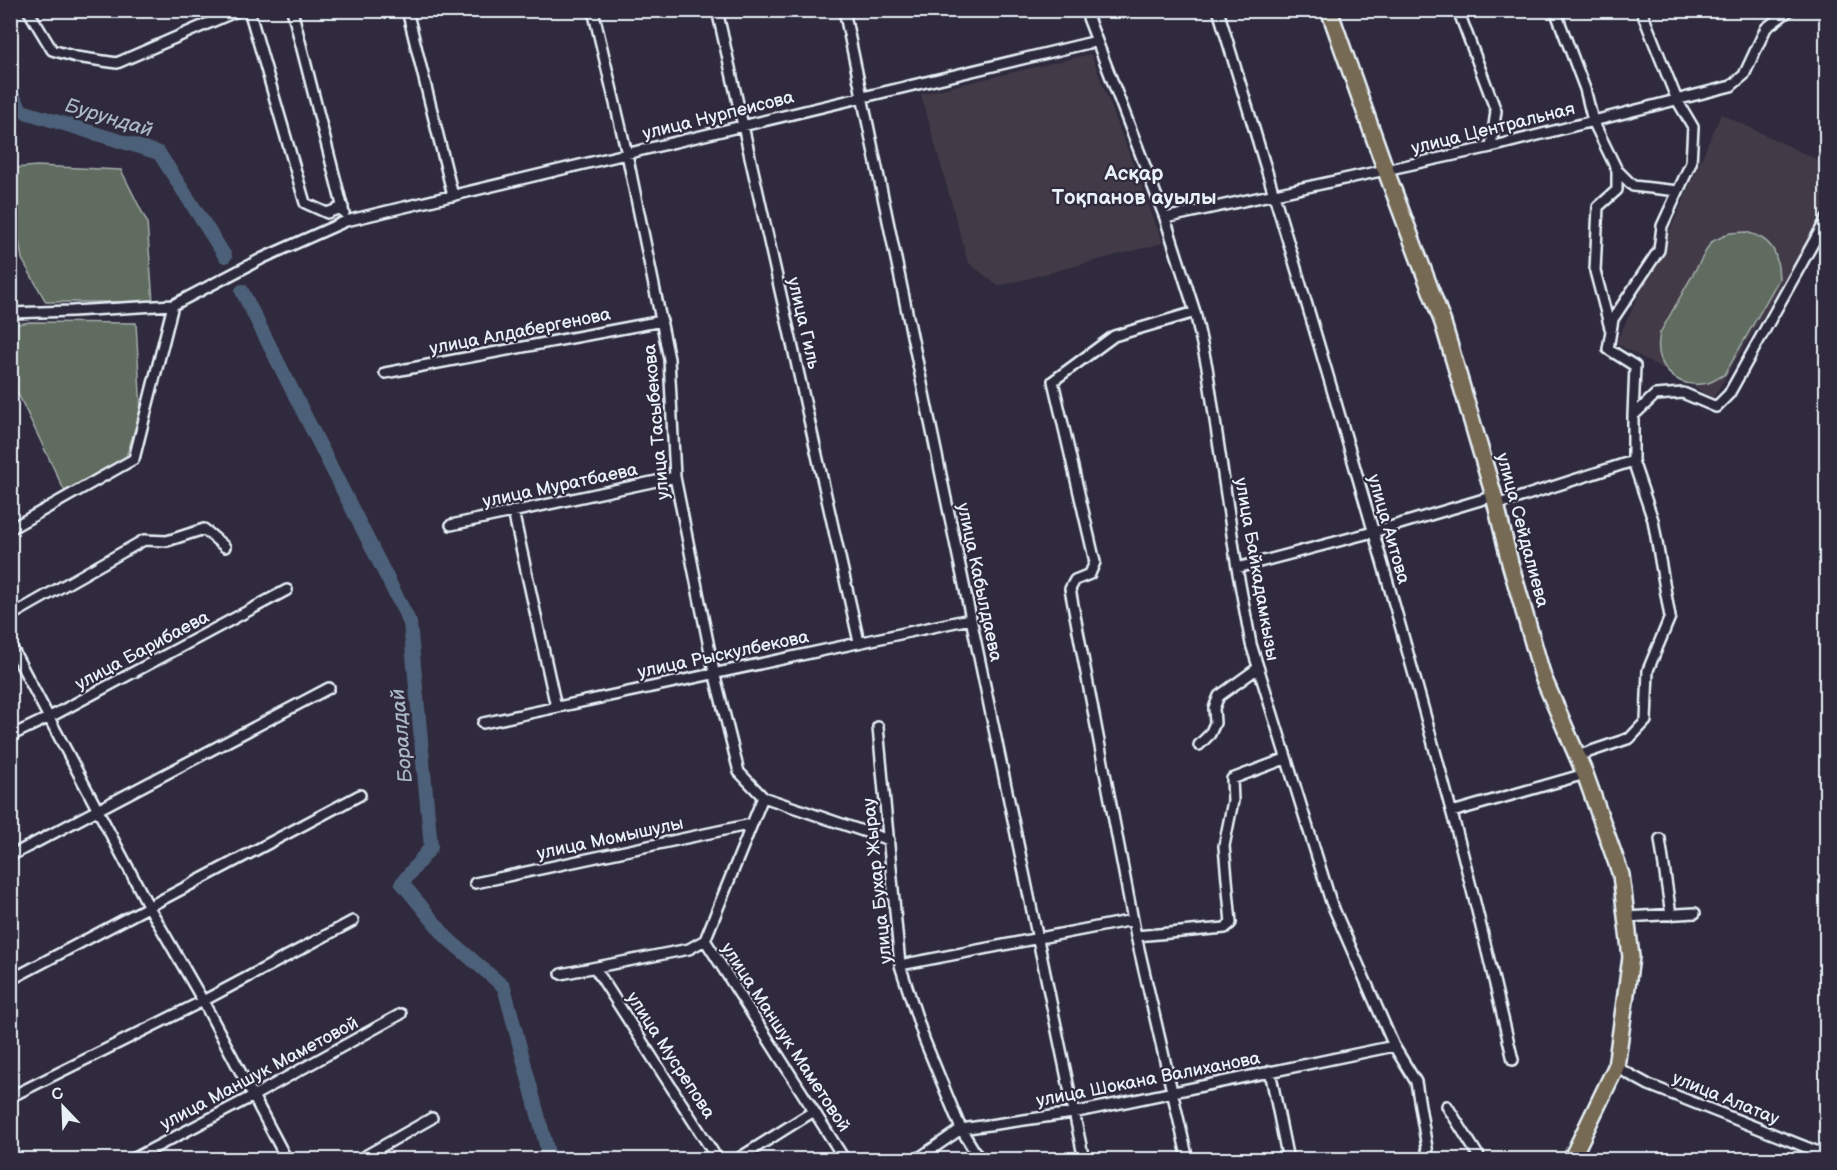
<svg xmlns="http://www.w3.org/2000/svg" width="1837" height="1170" font-family="'Balsamiq Sans',sans-serif">
  <style>
    .built { fill: #423a47 }
    .green { fill: #606c61; stroke: #a4aeac; stroke-width: 1.5 }
    .lines { fill: none; stroke-linecap: round; stroke-linejoin: round }
    .river { stroke: #4e6179; stroke-width: 14 }
    .minor-casing { stroke: #e8f1f8; stroke-width: 14 }
    .primary-casing { stroke: #e8f1f8; stroke-width: 20 }
    .minor { stroke: #2f2a3d; stroke-width: 9 }
    .primary { stroke: #766a54; stroke-width: 15 }
    .labels { text-anchor: middle; stroke-width: 4.5; stroke-linejoin: round; paint-order: stroke }
    .street-label { font-size: 18px; fill: #e8f1f8; stroke: #2f2a3d }
    .water-label { font-size: 20px; font-style: italic; fill: #aab7c5; stroke: #2f2a3d }
    .quarter-label { font-size: 21px; font-weight: bold; fill: #e8f1f8; stroke: #2f2a3d }
  </style>
  <rect width="100%" height="100%" fill="#2f2a3d"/>
  <filter id="ink" filterUnits="userSpaceOnUse"><feTurbulence type="fractalNoise" baseFrequency=".0167" numOctaves="2"/><feDisplacementMap in="SourceGraphic" scale="12" xChannelSelector="R" yChannelSelector="G"/><feConvolveMatrix kernelMatrix="1 2 1 2 8 2 1 2 1" color-interpolation-filters="sRGB"/></filter>
  <g filter="url(#ink)">
    <path class="built" d="M1091 54 1163 243 998 286 968 262 921 94Z
      M1721 114 1826 164V212L1713 398 1616 343 1677 215Z"/>
    <path class="green" d="M37 166 121 170 147 222 153 302H46L22 259 17 228 15 168Z
      M1746 232C1773 239 1778 252 1779 279L1725 374C1720 377 1714 381 1708 383 1674 390 1653 365 1660 333L1711 242 1730 233Z
      M30 322 136 323 141 411 126 457 65 492 11 379V325Z"/>
    <g class="lines">
      <path class="river" d="M10 91 22 111 159 153 225 256
        M242 291 410 623 431 847 402 883 447 938 504 987 550 1160"/>
      <g class="minor-casing">
        <path id="minor" d="M28 10 52 50 76 57 117 63 239 10
          M249 10 305 203 327 213 343 207
          M292 10 344 213
          M407 10 453 196
          M593 10 627 154 669 359 675 477 714 672 739 772 763 797 889 840
          M717 10 859 642
          M844 10 1084 1160
          M1085 10 1165 218 1195 312 1207 367 1237 568 1251 644 1331 902 1394 1046 1416 1082 1429 1160
          M1218 10C1299 276 1379 542 1451 810 1474 893 1493 977 1513 1060
          M1458 10 1496 111 1491 147
          M1555 10 1585 89 1593 121 1617 170 1633 186 1678 191
          M1165 218 1491 147 1731 86 1744 75 1766 28 1790 10
          M10 313 72 311 173 305 263 258 346 221 1097 41
          M1610 328 1595 271 1598 207 1617 190V170
          M385 373 662 321
          M1633 416 1635 366 1608 349 1613 319 1659 250 1662 226 1691 163 1693 127 1677 100 1641 10
          M1496 505 1633 461
          M513 511 556 707
          M451 525 675 477
          M10 529 134 459 173 305
          M1237 568 1373 532 1494 496
          M10 616 144 540 167 541 204 529 225 547
          M10 644 149 907 203 1001 287 1160
          M483 723 970 619
          M878 727 900 965 924 1039 961 1129 980 1160
          M10 736 50 717 287 590
          M1199 745 1210 734 1215 723 1214 708 1219 696 1258 668
          M1577 756 1630 738 1646 721 1648 670 1670 617 1653 520 1633 461V416L1655 395 1683 393 1716 407 1729 394 1826 220
          M1452 812 1585 774
          M1660 839 1671 915
          M10 856 329 688
          M475 883 752 824
          M1626 917 1695 913
          M1136 936 1225 928 1231 923 1224 846 1233 801 1232 779 1285 759
          M705 940 845 1160
          M705 940 763 797
          M900 965 1133 920
          M595 968 718 1160
          M561 974 689 949 705 940
          M10 980 360 795
          M1616 1067 1649 1085 1826 1155
          M1270 1071 1288 1160
          M10 1097 203 1001 353 921
          M1447 1106 1481 1160
          M131 1160 253 1096 401 1014
          M358 1160 432 1118
          M736 1160 814 1111
          M916 1160 961 1129 1073 1113 1394 1046
          M1188 1160 1136 936 1070 589 1075 580 1090 574 1095 562 1053 381 1114 336 1195 312"/>
      </g>
      <g class="primary-casing">
        <path id="primary" d="M1329 10 1386 171 1443 323 1494 496 1510 563 1543 677 1585 774 1621 875 1631 957 1616 1067 1571 1160"/>
      </g>
      <use href="#minor" class="minor"/>
      <use href="#primary" class="primary"/>
    </g>
  </g>
  <g class="labels">
    <g class="street-label">
      <text transform="translate(718 115) rotate(-14)" y="6">улица Нурпеисова</text>
      <text transform="translate(1493 128) rotate(-14)" y="6">улица Центральная</text>
      <text transform="translate(804 323) rotate(77)" y="6">улица Гиль</text>
      <text transform="translate(520 331) rotate(-11)" y="6">улица Алдабергенова</text>
      <text transform="translate(656 422) rotate(-95)" y="6">улица Тасыбекова</text>
      <text transform="translate(560 485) rotate(-12)" y="6">улица Муратбаева</text>
      <text transform="translate(1389 529) rotate(74)" y="6">улица Аитова</text>
      <text transform="translate(1523 530) rotate(75)" y="6">улица Сейдалиева</text>
      <text transform="translate(1257 569) rotate(80)" y="6">улица Байкадамкызы</text>
      <text transform="translate(980 582) rotate(78)" y="6">улица Кабылдаева</text>
      <text transform="translate(142 650) rotate(-28)" y="6">улица Барибаева</text>
      <text transform="translate(723 654) rotate(-12)" y="6">улица Рыскулбекова</text>
      <text transform="translate(610 838) rotate(-12)" y="6">улица Момышулы</text>
      <text transform="translate(877 881) rotate(-96)" y="6">улица Бухар Жырау</text>
      <text transform="translate(786 1037) rotate(57)" y="6">улица Маншук Маметовой</text>
      <text transform="translate(671 1055) rotate(57)" y="6">улица Мусрепова</text>
      <text transform="translate(259 1073) rotate(-28)" y="6">улица Маншук Маметовой</text>
      <text transform="translate(1148 1079) rotate(-11)" y="6">улица Шокана Валиханова</text>
      <text transform="translate(1726 1098) rotate(22)" y="6">улица Алатау</text>
    </g>
    <g class="water-label">
      <text transform="translate(109 117) rotate(17)" y="7">Бурундай</text>
      <text transform="translate(401 736) rotate(-95)" y="7">Боралдай</text>
    </g>
    <g class="quarter-label">
      <text x="1134" y="180">Асқар<tspan x="1134" dy="24">Тоқпанов ауылы</tspan></text>
    </g>
  </g>
  <rect width="1837" height="1170" fill="none" stroke="#2f2a3d" stroke-width="36"/>
  <rect x="18" y="18" width="1801" height="1134" fill="none" stroke="#e8f1f8" stroke-width="2" filter="url(#ink)"/>
  <g transform="translate(63 1107) rotate(337)" stroke="#2f2a3d" stroke-width="4.5" paint-order="stroke">
  <path d="M0-4.5L10 22L0 15L-10 22Z" fill="#e8f1f8"/>
  <text y="-9" font-size="16" font-weight="bold" text-anchor="middle" fill="#e8f1f8">С</text>
  </g>
</svg>
